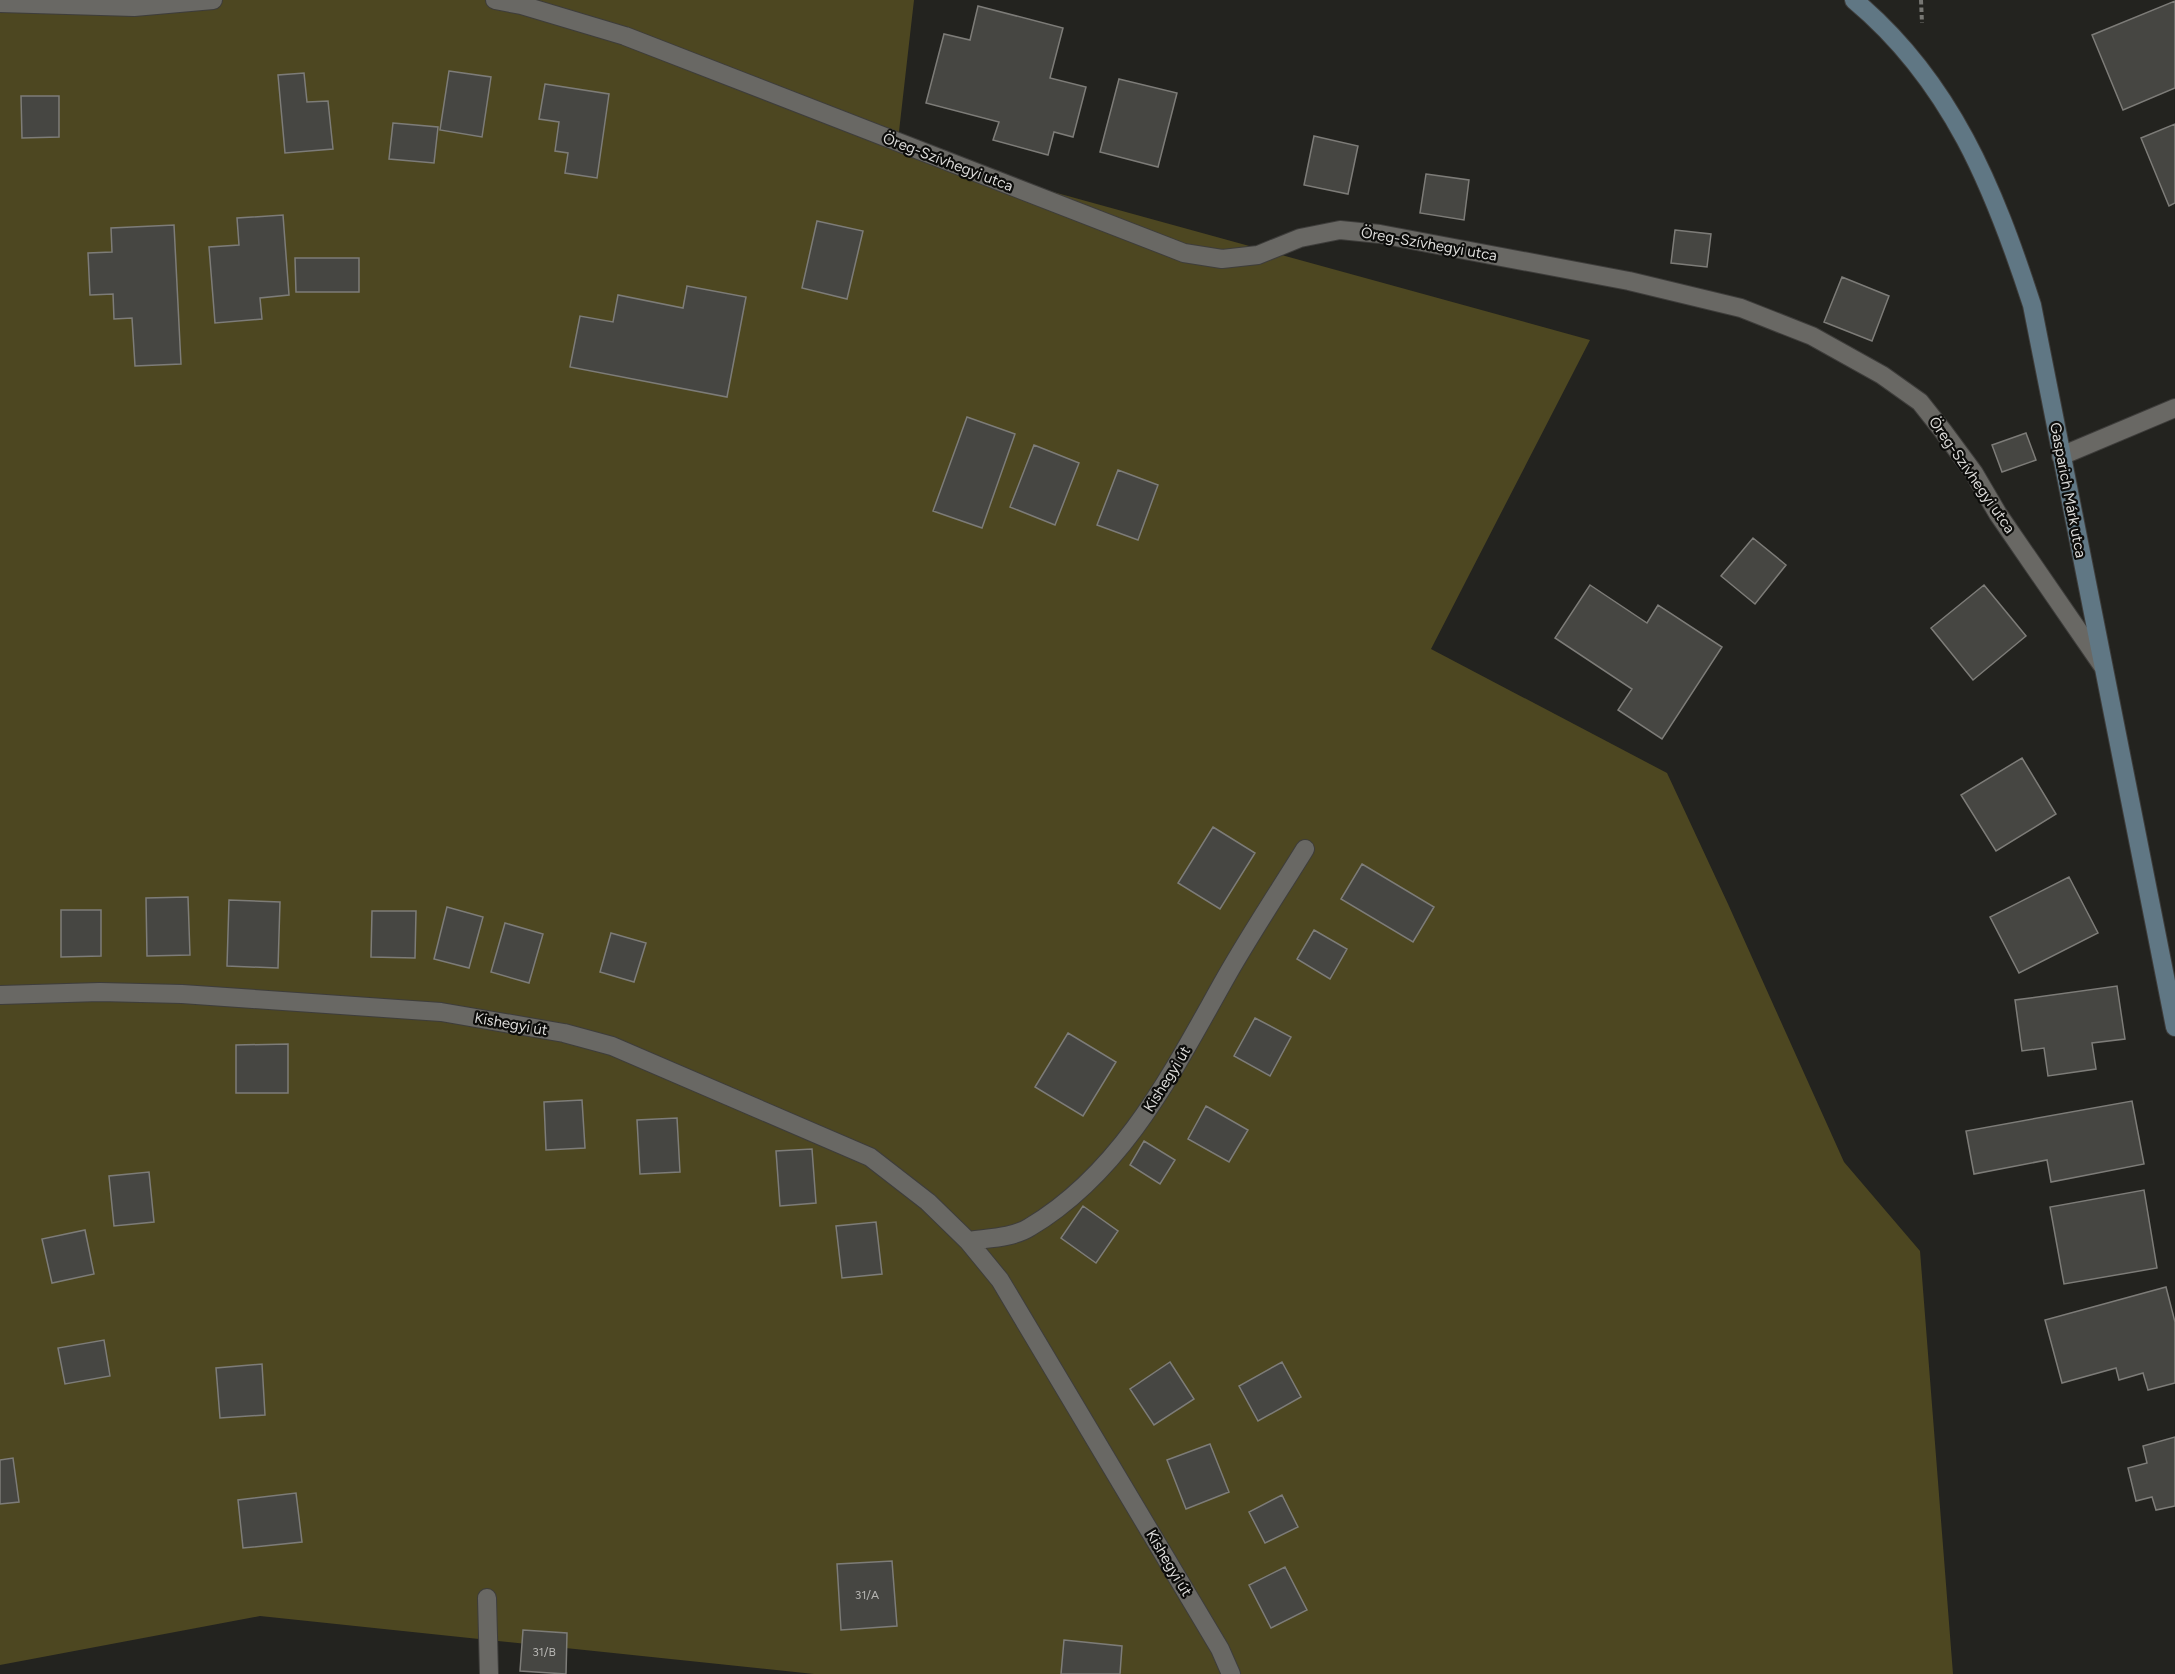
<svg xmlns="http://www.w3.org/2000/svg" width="2175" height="1674" font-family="Figtree,sans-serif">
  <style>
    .green { fill: #4d4721 }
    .building { fill: #464642; stroke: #7d7c78; stroke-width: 1.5 }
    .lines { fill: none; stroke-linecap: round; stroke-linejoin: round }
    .lane-casing { stroke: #3e3d3b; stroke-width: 20 }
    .street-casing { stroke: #3e3d3b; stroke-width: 20 }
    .secondary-casing { stroke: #3e3d3b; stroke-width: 20 }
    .path { stroke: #777773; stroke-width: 4; stroke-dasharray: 4.5 3; stroke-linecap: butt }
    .lane { stroke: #696864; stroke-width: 18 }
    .street { stroke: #696864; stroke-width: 18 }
    .secondary { stroke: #607784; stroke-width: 18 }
    .labels { text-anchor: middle; stroke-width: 4.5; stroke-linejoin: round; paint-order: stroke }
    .number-label { font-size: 12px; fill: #b6b5b2 }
    .street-label { font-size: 15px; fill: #dbdad8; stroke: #0c0c0a }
  </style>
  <rect width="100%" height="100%" fill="#23231f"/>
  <path class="green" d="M0 0H914L897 149 1590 340 1431 649 1667 773 1728 904 1844 1162 1920 1251 1953 1674H814L260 1616 0 1665Z"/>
  <path class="building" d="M2175 1V88L2123 110 2092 35Z
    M978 6 1063 28 1050 78 1086 87 1073 137 1054 132 1048 155 993 140 999 122 926 103 944 34 970 40Z
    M449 71 491 77 482 137 440 130Z
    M304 73 307 102 328 101 333 149 285 153 278 75Z
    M1119 79 1177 93 1158 167 1100 152Z
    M545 84 609 94 597 178 565 173 568 153 555 151 559 122 539 119Z
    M21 96H59V137L22 138Z
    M393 123 438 127 434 163 389 159Z
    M2175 124V203L2169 206 2141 138Z
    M1314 136 1358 146 1348 194 1304 185Z
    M1426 174 1469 180 1464 220 1420 213Z
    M283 215 289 295 260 298 262 319 215 323 209 247 239 245 237 218Z
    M817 221 863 231 847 299 802 288Z
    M174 225 181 364 135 366 132 318 114 319 113 294 90 295 88 253 112 252 111 228Z
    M1675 230 1711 234 1707 267 1671 263Z
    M295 258H359V292H296Z
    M1842 277 1889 296 1872 341 1824 322Z
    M687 286 746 297 727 397 570 367 580 316 613 322 618 295 683 308Z
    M967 417 1015 434 982 528 933 511Z
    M2026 433 2036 460 2002 472 1992 445Z
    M1034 445 1079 463 1055 525 1010 507Z
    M1118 470 1158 485 1138 540 1097 525Z
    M1753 538 1786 565 1755 604 1721 576Z
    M1590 585 1647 623 1658 605 1722 647 1662 739 1618 710 1632 689 1555 638Z
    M1984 585 2026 636 1973 680 1931 628Z
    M2022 758 2056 814 1996 851 1961 795Z
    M1213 827 1255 853 1220 909 1178 883Z
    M1362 864 1434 907 1413 942 1341 899Z
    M2069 877 2098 933 2019 973 1990 917Z
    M188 897 190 955 147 956 146 898Z
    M229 900 280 902 278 968 227 966Z
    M447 907 483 917 469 968 434 959Z
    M61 910H101V956L61 957Z
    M372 911H416L415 958 371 957Z
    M505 923 543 934 529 983 491 972Z
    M1314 930 1347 949 1330 979 1297 959Z
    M611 933 646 943 634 982 600 972Z
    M2117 986 2125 1039 2092 1043 2096 1069 2048 1076 2044 1048 2022 1051 2015 1000Z
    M1255 1018 1291 1037 1270 1076 1234 1056Z
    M1068 1033 1116 1062 1083 1116 1035 1087Z
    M288 1044V1093H236V1045Z
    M582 1100 585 1148 546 1150 544 1102Z
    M2132 1101 2144 1164 2051 1182 2047 1160 1974 1174 1966 1131Z
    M1206 1106 1248 1130 1229 1162 1188 1139Z
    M677 1118 680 1172 640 1174 637 1120Z
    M1144 1141 1175 1160 1160 1184 1130 1165Z
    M812 1149 816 1203 780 1206 776 1151Z
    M149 1172 154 1222 114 1226 109 1176Z
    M2144 1190 2157 1268 2064 1284 2050 1207Z
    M1083 1206 1118 1231 1096 1263 1061 1238Z
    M876 1222 882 1274 842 1278 836 1226Z
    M85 1230 94 1274 52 1283 42 1239Z
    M2166 1287 2175 1322V1383L2148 1390 2143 1373 2119 1380 2116 1368 2062 1383 2045 1320Z
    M104 1340 110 1376 65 1384 58 1348Z
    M1170 1362 1194 1399 1154 1425 1130 1389Z
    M1282 1362 1301 1397 1258 1421 1239 1386Z
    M262 1364 265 1415 220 1418 216 1368Z
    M2175 1437V1506L2156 1510 2152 1497 2136 1501 2128 1468 2147 1463 2143 1446Z
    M1210 1444 1229 1492 1186 1509 1167 1460Z
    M13 1458 19 1502 0 1504V1460Z
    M296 1493 302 1542 243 1548 238 1500Z
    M1282 1495 1298 1527 1265 1543 1249 1512Z
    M892 1561 897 1626 841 1630 837 1564Z
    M1285 1567 1307 1610 1271 1628 1249 1585Z
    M523 1630 567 1633 566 1674 520 1671Z
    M1064 1640 1122 1646 1120 1674H1061Z"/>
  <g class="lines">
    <g class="lane-casing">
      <path id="lane" d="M487 1598 489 1674"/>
    </g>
    <g class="street-casing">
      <path id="street" d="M495 0 521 5 625 36 1184 253 1222 259 1258 255 1300 238 1340 230 1380 234 1629 281 1741 308 1812 336 1882 375 1920 402 1943 431 1974 473 1998 514 2102 665
        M0 3 134 7 213 0
        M2061 456 2175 408
        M0 995 100 992 182 994 441 1012 564 1033 612 1046 870 1157 928 1202 968 1241 1000 1280 1220 1649 1231 1674
        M968 1241C988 1238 1013 1238 1030 1227 1124 1171 1174 1069 1226 977 1251 933 1279 891 1305 849"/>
    </g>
    <g class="secondary-casing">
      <path id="secondary" d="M1854 0C1951 81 1994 188 2032 305L2175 1027"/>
    </g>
    <path class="path" d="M1921 0 1922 23"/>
    <use href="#lane" class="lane"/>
    <use href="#street" class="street"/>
    <use href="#secondary" class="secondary"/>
  </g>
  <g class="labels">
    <g class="number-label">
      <text x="867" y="1599">31/A</text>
      <text x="544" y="1656">31/B</text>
    </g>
    <g class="street-label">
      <text transform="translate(948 162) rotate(21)" y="5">Öreg-Szívhegyi utca</text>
      <text transform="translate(1429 244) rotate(10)" y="5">Öreg-Szívhegyi utca</text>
      <text transform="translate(1972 475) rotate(55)" y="5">Öreg-Szívhegyi utca</text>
      <text transform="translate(2068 490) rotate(79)" y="5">Gasparich Márk utca</text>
      <text transform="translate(511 1024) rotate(10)" y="5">Kishegyi út</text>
      <text transform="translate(1167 1079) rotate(-58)" y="5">Kishegyi út</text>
      <text transform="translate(1169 1563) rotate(59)" y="5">Kishegyi út</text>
    </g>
  </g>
</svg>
